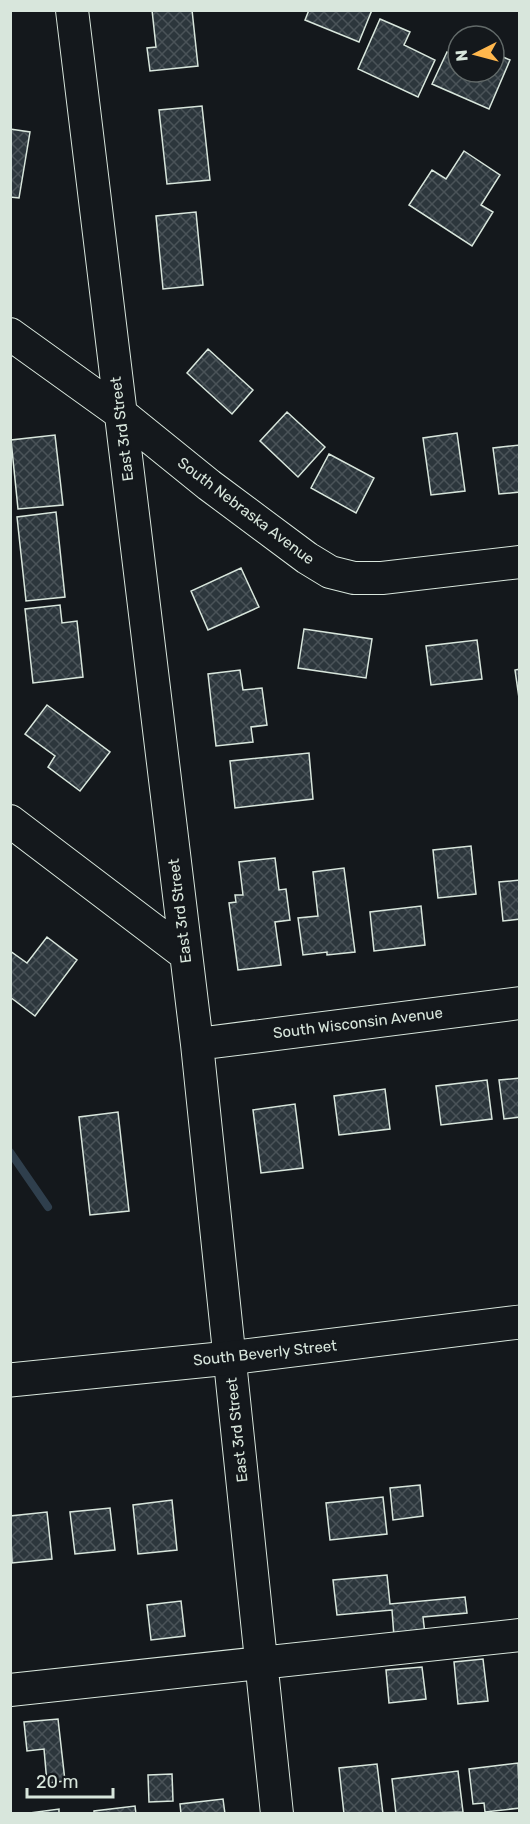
<svg xmlns="http://www.w3.org/2000/svg" width="530" height="1824" font-family="Rubik,sans-serif">
  <style>
    .lines { fill: none; stroke-linecap: round; stroke-linejoin: round }
    .stream { stroke: #2f3f4d; stroke-width: 8 }
    .building { fill: url(#building-cross-hatch); stroke: #d8e6dc; stroke-width: 1.5 }
    .minor-casing { stroke: #d8e6dc; stroke-width: 34 }
    .major-casing { stroke: #d8e6dc; stroke-width: 35 }
    .minor { stroke: #14181c; stroke-width: 32 }
    .major { stroke: #14181c; stroke-width: 33 }
    .labels { text-anchor: middle; stroke-width: 4.5; stroke-linejoin: round; paint-order: stroke }
    .street-label { font-size: 15px; fill: #d8e6dc; stroke: #14181c }
  </style>
  <defs>
    <pattern id="building-cross-hatch" width="8" height="8" patternUnits="userSpaceOnUse" patternTransform="scale(1.5)"><rect width="8" height="8" fill="#2c363c"/><path d="M0 0l8 8M0 8l8-8" fill="none" stroke="#4a5358"/></pattern>
  </defs>
  <rect width="100%" height="100%" fill="#14181c"/>
  <g class="lines">
    <path class="stream" d="M10 1152 48 1207"/>
  </g>
  <path class="building" d="M152 10H192L198 66 150 71 147 48 156 47Z
    M309 10H372L359 42 305 20Z
    M380 19 410 32 404 45 435 60 418 97 358 69Z
    M447 52 458 57V72H494V53L510 60 489 109 432 84Z
    M202 106 210 180 167 184 159 110Z
    M10 129 30 132 19 198 10 197Z
    M464 151 500 175 481 205 493 212 472 246 409 205 432 170 446 179Z
    M196 212 203 285 163 289 156 216Z
    M208 349 253 390 232 414 187 373Z
    M287 412 325 447 298 477 260 441Z
    M457 433 465 491 431 495 423 438Z
    M55 435 63 505 18 509 11 440Z
    M520 445V492L499 494 493 448Z
    M329 454 374 478 356 513 311 488Z
    M56 512 65 597 26 601 17 517Z
    M241 568 259 607 208 630 191 591Z
    M60 605 62 623 77 621 83 677 33 683 25 609Z
    M304 629 372 639 366 678 298 668Z
    M477 640 482 679 431 685 426 646Z
    M520 669V705L515 670Z
    M240 670 243 690 262 688 267 725 251 727 253 742 216 746 208 674Z
    M47 705 110 752 80 791 48 767 55 756 25 734Z
    M309 753 313 799 235 808 230 761Z
    M471 846 476 894 438 898 433 850Z
    M275 858 279 890 286 889 290 920 275 922 281 965 238 970 229 903 236 902 235 895H243L239 862Z
    M344 868 355 952 327 955V952L303 955 298 918 318 916 313 872Z
    M520 880V919L503 921 499 882Z
    M421 906 425 945 374 951 370 912Z
    M47 937 77 960 35 1016 10 997V951L27 963Z
    M520 1078V1117L504 1119 499 1080Z
    M487 1080 492 1119 441 1125 436 1086Z
    M385 1089 390 1129 339 1135 334 1096Z
    M295 1104 303 1168 261 1173 253 1110Z
    M118 1112 129 1211 90 1215 79 1117Z
    M420 1485 423 1516 393 1520 390 1488Z
    M383 1497 387 1534 330 1540 326 1503Z
    M172 1500 177 1550 138 1554 133 1505Z
    M110 1508 115 1550 75 1554 70 1512Z
    M47 1512 52 1559 12 1563 10 1516Z
    M387 1575 390 1604 465 1597 467 1613 423 1617 425 1634 394 1637 392 1610 337 1615 333 1580Z
    M181 1601 185 1636 151 1640 147 1605Z
    M483 1659 488 1701 458 1704 454 1662Z
    M422 1667 426 1699 389 1703 386 1670Z
    M58 1719 65 1781 47 1783 44 1749 27 1751 24 1722Z
    M518 1763 520 1808 485 1812 484 1803 473 1804 469 1769Z
    M377 1764 383 1814H344L339 1768Z
    M458 1771 463 1812 396 1814 392 1779Z
    M172 1774 173 1801 149 1802 148 1775Z
    M223 1799 225 1814H181L180 1804Z
    M135 1806 136 1814H94V1811Z
    M59 1809V1814H22Z"/>
  <g class="lines">
    <g class="minor-casing">
      <path id="minor" d="M72 10 197 1044 277 1814
        M10 334 120 413 209 485 307 558 330 572 354 578H382L520 562
        M10 821 185 954
        M197 1044 520 1003
        M10 1690 520 1635"/>
    </g>
    <g class="major-casing">
      <path id="major" d="M10 1380 229 1358 520 1322"/>
    </g>
    <use href="#minor" class="minor"/>
    <use href="#major" class="major"/>
  </g>
  <g class="labels">
    <g class="street-label">
      <text transform="translate(122 429) rotate(-97)" y="5">East 3rd Street</text>
      <text transform="translate(246 511) rotate(37)" y="5">South Nebraska Avenue</text>
      <text transform="translate(180 911) rotate(-97)" y="5">East 3rd Street</text>
      <text transform="translate(358 1023) rotate(-7)" y="5">South Wisconsin Avenue</text>
      <text transform="translate(265 1353) rotate(-6)" y="5">South Beverly Street</text>
      <text transform="translate(237 1430) rotate(-96)" y="5">East 3rd Street</text>
    </g>
  </g>
  <rect width="530" height="1824" fill="none" stroke="#d8e6dc" stroke-width="24"/>
  <g transform="translate(476 54) rotate(264)"><circle r="28" fill="#14181c" stroke="#626a69" stroke-width="1.5"/>
  <path d="M0-4.5L10 22L0 15L-10 22Z" fill="#ffb74d"/>
  <text y="-9" font-size="16" font-weight="bold" text-anchor="middle" fill="#d8e6dc">N</text>
  </g>
  <path d="M27 1788v9h86v-9" fill="none" stroke="#d8e6dc" stroke-width="3"/>
  <text x="36" y="1788" font-size="18" fill="#d8e6dc" stroke="#14181c" stroke-width="4.5" paint-order="stroke">20 m</text>
</svg>
